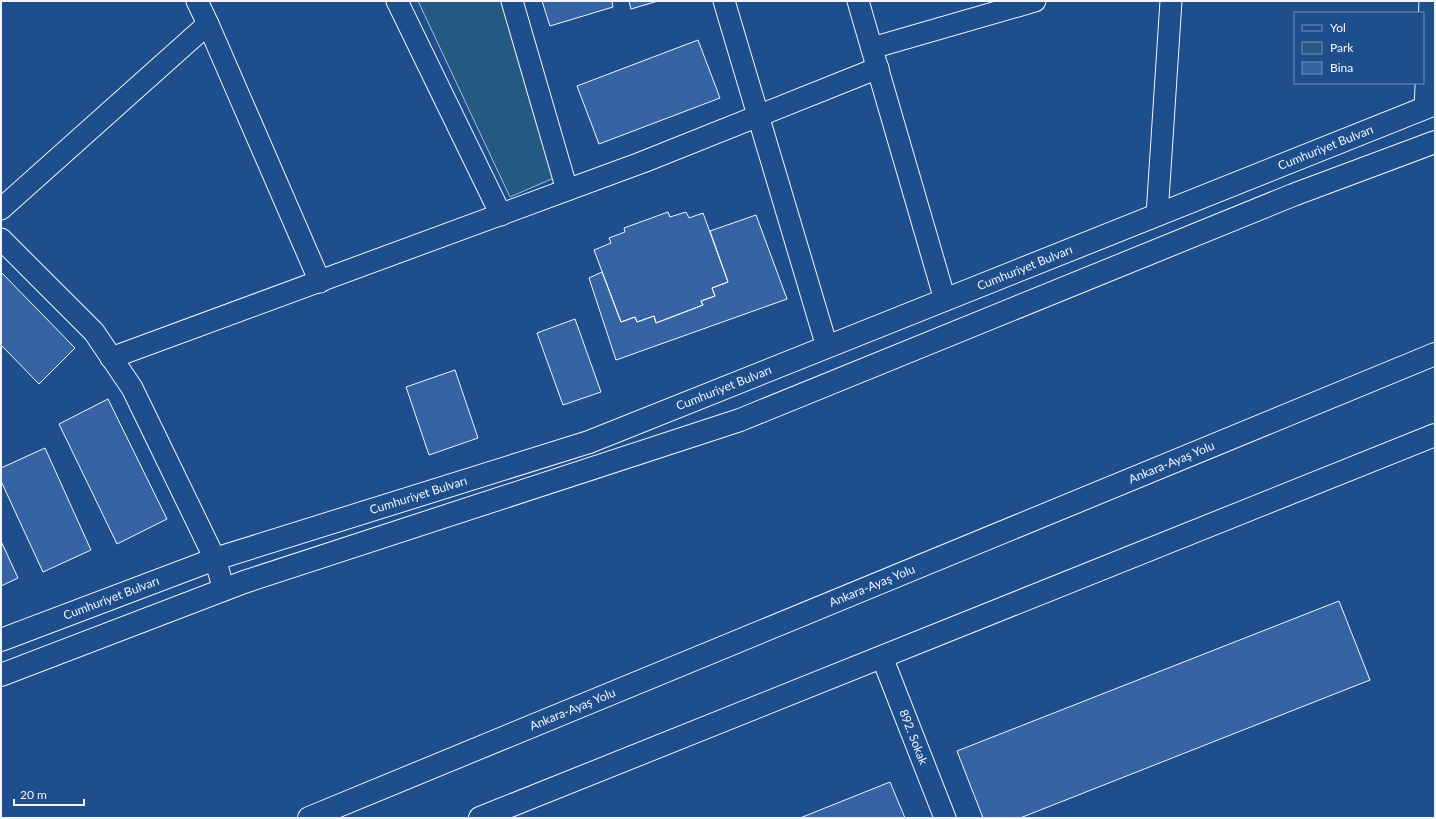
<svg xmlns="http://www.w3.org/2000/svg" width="1436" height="819" font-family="Lato,sans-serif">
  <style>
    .green { fill: #245a82; stroke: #a8bbd7 }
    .building { fill: #3563a3; stroke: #f2f6ff }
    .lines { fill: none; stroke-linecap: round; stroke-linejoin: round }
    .minor-casing { stroke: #f2f6ff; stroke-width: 23 }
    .secondary-casing { stroke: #f2f6ff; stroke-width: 24 }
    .trunk-casing { stroke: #f2f6ff; stroke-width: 24 }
    .minor { stroke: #1f4e8c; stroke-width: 21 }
    .secondary { stroke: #1f4e8c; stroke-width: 22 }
    .trunk { stroke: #1f4e8c; stroke-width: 22 }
    .labels { text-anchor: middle; stroke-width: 3; stroke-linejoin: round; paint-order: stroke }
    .street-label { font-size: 12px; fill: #f2f6ff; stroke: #1f4e8c }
  </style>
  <rect width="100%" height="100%" fill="#1f4e8c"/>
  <path class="green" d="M418 1H502L556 177 510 197Z"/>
  <path class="building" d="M542 1H612L613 7 550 26Z
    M629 1H658L631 9Z
    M698 40 720 98 599 144 577 86Z
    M668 212 670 217 686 212 689 218 703 213 728 282 712 288 715 296 701 301 703 305 656 323 654 316 637 322 635 317 621 322 594 250 611 243 609 238 625 232 624 228Z
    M756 215 787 299 616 360 589 278 602 272 621 322 635 317 637 322 654 316 656 323 703 305 701 301 715 296 712 288 728 282 710 231Z
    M1 272 75 348 39 384 1 345Z
    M575 319 601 392 563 405 537 333Z
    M455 370 478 438 429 455 406 387Z
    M108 399 167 519 117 544 59 424Z
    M45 448 91 550 43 572 1 481V468Z
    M1 541 18 578 1 586Z
    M1339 601 1370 680 1020 818H983L957 751Z
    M890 782 905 818H800Z"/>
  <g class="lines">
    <g class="minor-casing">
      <g id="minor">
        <path d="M197 1 208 24 320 282"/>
        <path d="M397 1 501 215"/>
        <path d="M512 1 567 190"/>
        <path d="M724 1 827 347"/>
        <path d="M858 1 945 300"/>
        <path d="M872 48 1035 1"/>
        <path d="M1425 108 1430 1"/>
        <path d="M1 209 208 24"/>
        <path d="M1157 215 1171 1"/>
        <path d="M1 239 94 332 132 388 215 559 224 590"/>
        <path d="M111 358 643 162 878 68"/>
        <path id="s1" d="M882 657 945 818"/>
      </g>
    </g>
    <g class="secondary-casing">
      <g id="secondary">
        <path id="s2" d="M1 640 215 559 589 442 1435 104"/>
        <path d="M1 675 244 582 740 420 1293 195 1435 142"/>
      </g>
    </g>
    <g class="trunk-casing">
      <g id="trunk">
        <path id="s3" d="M309 818 1435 354"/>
        <path d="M480 818 1435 435"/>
      </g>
    </g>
    <use href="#minor" class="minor"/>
    <use href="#secondary" class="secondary"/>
    <use href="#trunk" class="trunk"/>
  </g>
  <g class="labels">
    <g class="street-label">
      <text dy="4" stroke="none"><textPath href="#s2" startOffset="1414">Cumhuriyet Bulvarı</textPath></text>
      <text dy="4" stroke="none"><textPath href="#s2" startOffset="1090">Cumhuriyet Bulvarı</textPath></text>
      <text dy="4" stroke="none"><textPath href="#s2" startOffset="766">Cumhuriyet Bulvarı</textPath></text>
      <text dy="4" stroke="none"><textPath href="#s3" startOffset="933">Ankara-Ayaş Yolu</textPath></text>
      <text dy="4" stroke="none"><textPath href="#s2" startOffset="442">Cumhuriyet Bulvarı</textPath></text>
      <text dy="4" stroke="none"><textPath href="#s3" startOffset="609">Ankara-Ayaş Yolu</textPath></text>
      <text dy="4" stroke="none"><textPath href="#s2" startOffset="118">Cumhuriyet Bulvarı</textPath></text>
      <text dy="4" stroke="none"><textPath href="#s3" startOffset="285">Ankara-Ayaş Yolu</textPath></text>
      <text dy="4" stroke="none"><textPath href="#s1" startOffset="86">892. Sokak</textPath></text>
    </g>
  </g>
  <rect width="1436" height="819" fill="none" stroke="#f2f6ff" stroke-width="4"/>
  <rect x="1294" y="12" width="130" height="72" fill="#1f4e8c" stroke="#7391ba"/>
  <rect x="1302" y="25" width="20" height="6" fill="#1f4e8c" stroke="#7391ba"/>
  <text x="1330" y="32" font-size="12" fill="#f2f6ff">Yol</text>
  <rect x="1302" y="42" width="20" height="12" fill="#245a82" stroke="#7391ba"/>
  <text x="1330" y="52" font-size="12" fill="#f2f6ff">Park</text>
  <rect x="1302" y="62" width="20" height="12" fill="#3563a3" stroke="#7391ba"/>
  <text x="1330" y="72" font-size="12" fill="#f2f6ff">Bina</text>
  <path d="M14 799v6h70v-6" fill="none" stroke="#f2f6ff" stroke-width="2"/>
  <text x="20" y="799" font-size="12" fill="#f2f6ff" stroke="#1f4e8c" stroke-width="3" paint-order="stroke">20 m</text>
</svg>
